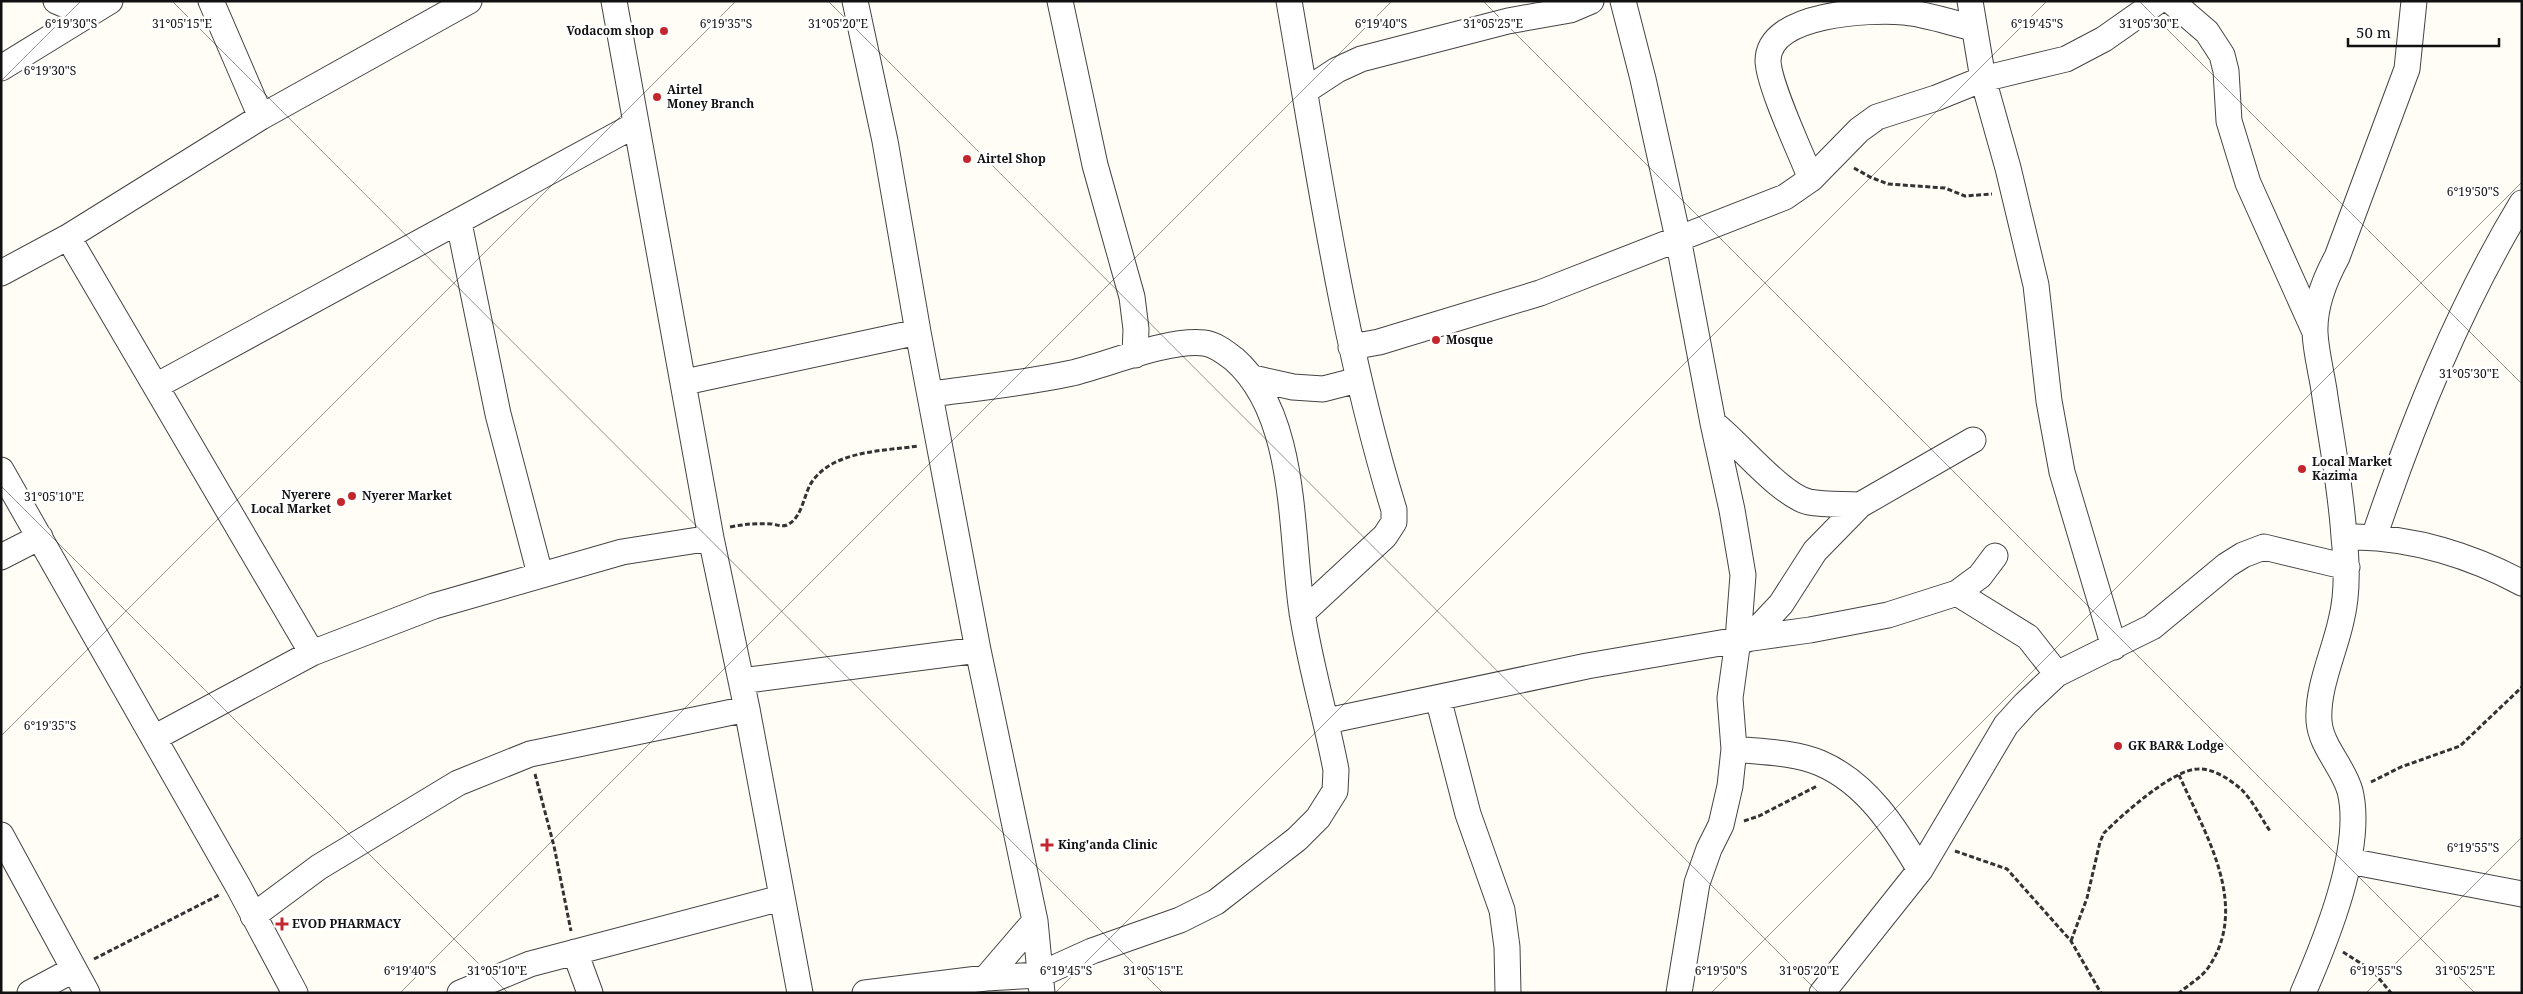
<svg xmlns="http://www.w3.org/2000/svg" width="2523" height="994" font-family="'Noto Serif',serif">
  <style>
    .lines { fill: none; stroke-linecap: round; stroke-linejoin: round }
    .minor-casing { stroke: #444; stroke-width: 27 }
    .path { stroke: #333; stroke-width: 3; stroke-dasharray: 5 2.5; stroke-linecap: butt }
    .minor { stroke: #fff; stroke-width: 25 }
    .ticks { fill: none; stroke: #111; stroke-width: 1; stroke-opacity: 0.45 }
    .poi-dot { fill: #c4262e; stroke: #fff; stroke-width: 2 }
    .labels { text-anchor: middle; stroke-width: 5; stroke-linejoin: round; paint-order: stroke }
    .poi-label { font-size: 12px; font-weight: bold; fill: #111; stroke: #fff; text-anchor: start }
    .ticks-label { font-size: 12px; text-anchor: middle; fill: #111; stroke: #fff; stroke-width: 5; stroke-linejoin: round; paint-order: stroke }
  </style>
  <rect width="100%" height="100%" fill="#fffdf5"/>
  <g class="lines">
    <g class="minor-casing">
      <path id="minor" d="M56 1 87 14
        M211 1 261 117
        M614 1 711 538 747 709 800 993
        M855 1 885 141 918 332 978 650 1035 921 1042 993
        M1060 1 1095 165 1132 297 1136 329 1135 355
        M1289 1C1319 172 1343 344 1394 510V522L1385 536 1302 613
        M1623 1 1643 79 1678 238 1713 423 1732 510 1743 575 1738 640 1730 698 1734 749 1730 786 1721 825 1709 849 1697 883 1679 993
        M1970 1 1983 79 2008 168 2036 285 2049 401 2062 472 2114 647
        M2171 1 2207 32 2222 55 2226 71 2229 121 2248 183 2315 332
        M1 68 110 1
        M1305 91 1337 70 1361 59 1508 21 1570 10 1591 1
        M1811 179C1801 153 1769 86 1768 61 1768 13 1871 9 1904 12 1927 14 1951 23 1974 28
        M459 223 498 414 540 574
        M68 237 312 653
        M1 273 68 237 261 117 469 1
        M1351 347 1379 342 1540 293 1785 197 1811 179 1859 130 1877 117 1936 98 1983 79 2066 59 2104 39 2158 1
        M1253 378 1293 387 1323 389 1358 380
        M685 382 918 332
        M156 386 635 125
        M1713 423C1738 442 1781 496 1809 502 1825 505 1843 504 1860 505
        M1 470 238 886 295 993
        M2357 537C2414 538 2472 556 2522 583
        M2374 537C2413 422 2459 307 2522 203
        M1 557 40 537
        M1957 593 2028 637 2057 674
        M1748 639 1781 604 1815 551 1860 505 1973 440
        M741 681 978 650
        M1438 698 1468 814 1502 910 1507 947 1508 993
        M1327 721 1587 666 1738 640 1810 630 1888 615 1957 593 1980 576 1995 556
        M154 738 312 653 434 606 622 552 711 538
        M1734 749C1762 752 1794 752 1820 763 1867 783 1895 828 1920 870
        M1 835 87 993
        M2349 861 2522 894
        M253 916 319 867 458 783 530 754 747 709
        M575 952 590 993
        M986 978 1035 921
        M30 993 73 970
        M460 993 530 964 781 898
        M865 993 986 978 1039 975 1092 951 1180 920 1216 902 1297 839 1318 818 1335 791 1336 770C1326 717 1310 665 1302 612 1290 533 1298 415 1234 359 1226 353 1215 344 1204 343 1168 339 1109 364 1072 373 1026 383 978 388 930 394
        M1822 993 1920 870 2006 725 2025 704 2057 674 2152 627 2227 565 2243 555 2264 547 2347 567
        M2303 993C2326 940 2364 848 2350 791 2343 766 2321 747 2319 721 2317 688 2334 653 2341 621 2348 594 2347 564 2344 537 2341 488 2331 439 2324 390 2321 371 2316 352 2315 333 2314 307 2325 279 2337 257L2407 69 2414 1"/>
    </g>
    <path class="path" d="M1854 168 1870 177 1888 184 1945 188 1965 196 1992 194
      M730 527C745 524 758 523 772 524 778 525 782 527 787 525 804 517 803 492 814 479 837 450 885 451 918 446
      M535 774 554 846 571 931
      M2179 775C2205 834 2251 906 2208 968 2201 978 2188 985 2179 993
      M2371 782 2401 767 2460 746 2522 687
      M1744 821 1759 816 1817 786
      M1955 851 2007 869 2071 941 2101 993
      M2071 941 2087 898 2100 842 2104 833C2122 815 2173 769 2198 769 2213 768 2231 780 2242 790 2253 801 2261 818 2270 831
      M2343 952 2373 971 2391 993
      M94 959 219 895"/>
    <use href="#minor" class="minor"/>
  </g>
  <path class="ticks" d="M172 1 1163 993M828 1 1819 993M1483 1 2475 993M2139 1 2522 384M1 81 81 1M1 486 508 993M1 736 736 1M400 993 1392 1M1055 993 2047 1M1711 993 2522 182M2366 993 2522 837"/>
  <g class="poi-dot">
    <circle cx="664" cy="31" r="5"/>
    <circle cx="657" cy="97" r="5"/>
    <circle cx="967" cy="159" r="5"/>
    <circle cx="1436" cy="340" r="5"/>
    <circle cx="2302" cy="469" r="5"/>
    <circle cx="352" cy="496" r="5"/>
    <circle cx="341" cy="502" r="5"/>
    <circle cx="2118" cy="746" r="5"/>
    <path d="M1044.5 837.5h5v5h5v5h-5v5h-5v-5h-5v-5h5z"/>
    <path d="M279.5 916.5h5v5h5v5h-5v5h-5v-5h-5v-5h5z"/>
  </g>
  <g class="labels">
    <g class="poi-label">
      <text x="654" y="35" text-anchor="end">Vodacom shop</text>
      <text x="667" y="94">Airtel<tspan x="667" dy="14">Money Branch</tspan></text>
      <text x="977" y="163">Airtel Shop</text>
      <text x="1446" y="344">Mosque</text>
      <text x="2312" y="466">Local Market<tspan x="2312" dy="14">Kazima</tspan></text>
      <text x="331" y="499" text-anchor="end">Nyerere<tspan x="331" dy="14">Local Market</tspan></text>
      <text x="362" y="500">Nyerer Market</text>
      <text x="2128" y="750">GK BAR&amp; Lodge</text>
      <text x="1058" y="849">King'anda Clinic</text>
      <text x="292" y="928">EVOD PHARMACY</text>
    </g>
  </g>
  <g class="ticks-label">
    <text x="71" y="28">6°19'30"S</text>
    <text x="182" y="28">31°05'15"E</text>
    <text x="726" y="28">6°19'35"S</text>
    <text x="838" y="28">31°05'20"E</text>
    <text x="1493" y="28">31°05'25"E</text>
    <text x="2149" y="28">31°05'30"E</text>
    <text x="1381" y="28">6°19'40"S</text>
    <text x="2037" y="28">6°19'45"S</text>
    <text x="50" y="75">6°19'30"S</text>
    <text x="2473" y="196">6°19'50"S</text>
    <text x="2469" y="378">31°05'30"E</text>
    <text x="54" y="501">31°05'10"E</text>
    <text x="50" y="730">6°19'35"S</text>
    <text x="2473" y="852">6°19'55"S</text>
    <text x="410" y="975">6°19'40"S</text>
    <text x="1066" y="975">6°19'45"S</text>
    <text x="1721" y="975">6°19'50"S</text>
    <text x="2376" y="975">6°19'55"S</text>
    <text x="497" y="975">31°05'10"E</text>
    <text x="1153" y="975">31°05'15"E</text>
    <text x="1809" y="975">31°05'20"E</text>
    <text x="2465" y="975">31°05'25"E</text>
  </g>
  <rect width="2523" height="994" fill="none" stroke="#111111" stroke-width="5"/>
  <path d="M2348 38v8h151v-8" fill="none" stroke="#111111" stroke-width="2.5"/>
  <text x="2356" y="38" font-size="15" fill="#111111" stroke="#ffffff" stroke-width="4" paint-order="stroke">50 m</text>
</svg>
